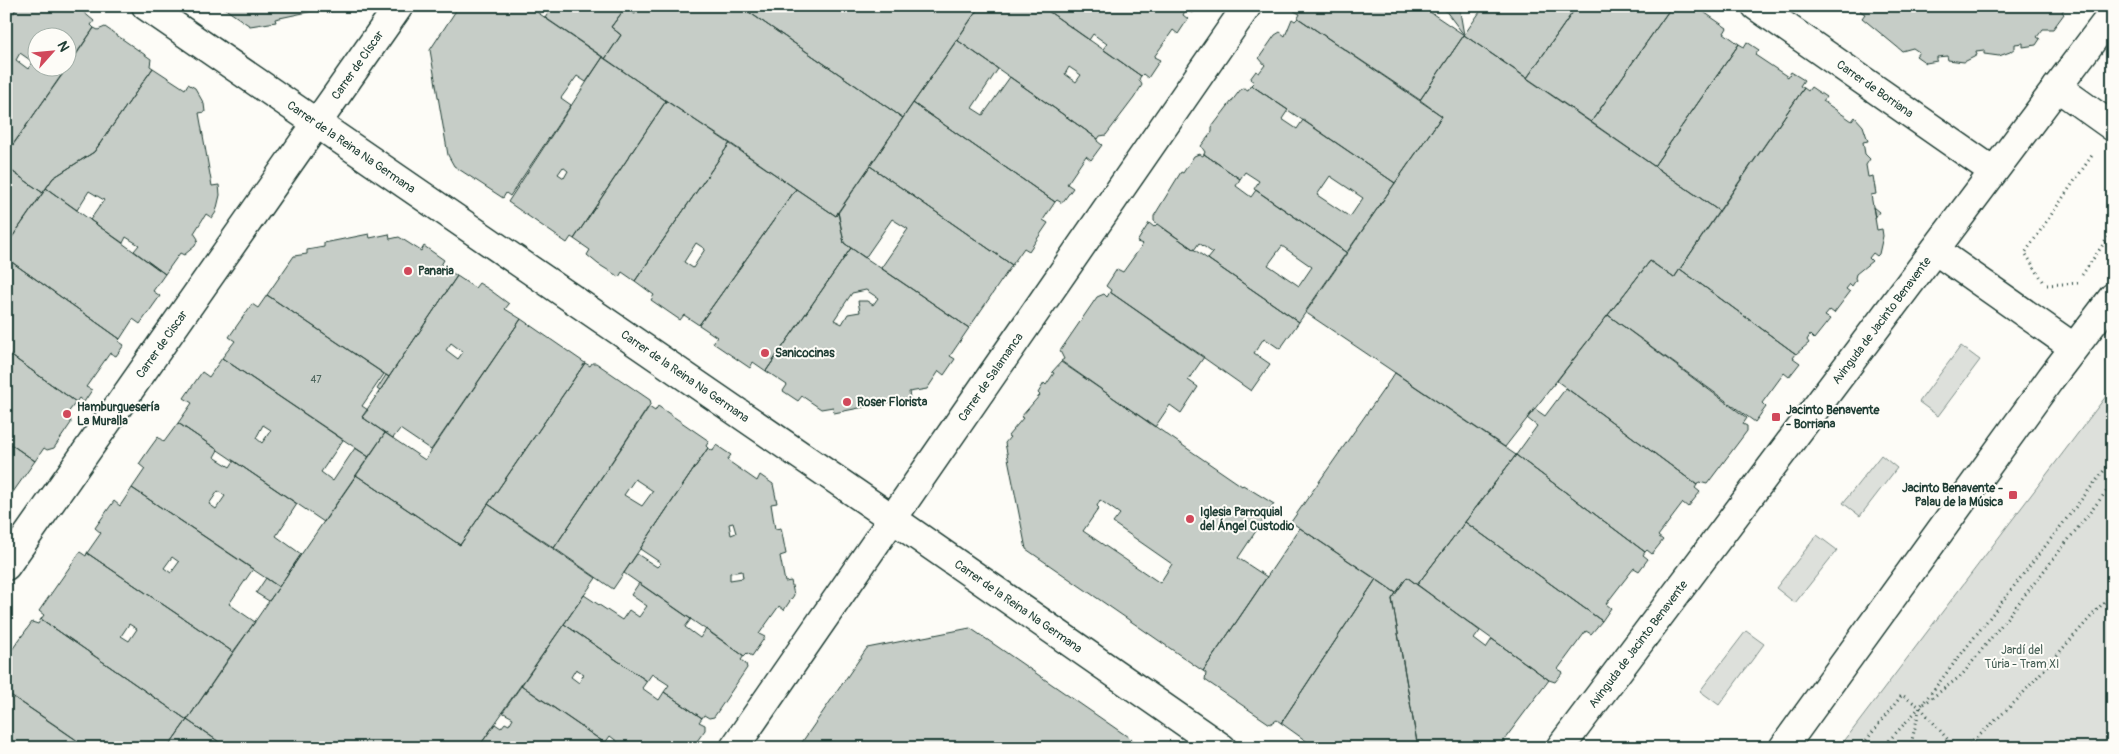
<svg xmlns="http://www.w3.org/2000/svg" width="2119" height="754" font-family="Pangolin,sans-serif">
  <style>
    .green { fill: #dde0db; stroke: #7e8e88 }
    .building { fill: #c6cdc7; stroke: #1f3d34; fill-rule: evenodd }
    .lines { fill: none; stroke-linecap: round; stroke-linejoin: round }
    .minor-casing { stroke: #1f3d34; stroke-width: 31 }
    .tertiary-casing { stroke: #1f3d34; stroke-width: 31 }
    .primary-casing { stroke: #1f3d34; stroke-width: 31 }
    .path { stroke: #1f3d34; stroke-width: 3; stroke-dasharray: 1 4; stroke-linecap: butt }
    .minor { stroke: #fdfcf7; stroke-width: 28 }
    .tertiary { stroke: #fdfcf7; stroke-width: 28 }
    .primary { stroke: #fdfcf7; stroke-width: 28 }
    .poi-dot { fill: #d1495b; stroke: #fdfcf7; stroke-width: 2 }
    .labels { text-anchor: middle; stroke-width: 4; stroke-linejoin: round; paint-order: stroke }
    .number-label { font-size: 10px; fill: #496159 }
    .street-label { font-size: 12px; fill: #1f3d34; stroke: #fdfcf7 }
    .poi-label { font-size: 12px; font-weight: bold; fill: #1f3d34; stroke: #fdfcf7; text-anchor: start }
    .park-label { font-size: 12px; fill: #455e55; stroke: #fdfcf7 }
  </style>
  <rect width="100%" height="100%" fill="#fdfcf7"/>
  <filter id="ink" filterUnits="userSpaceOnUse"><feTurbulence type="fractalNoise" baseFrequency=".02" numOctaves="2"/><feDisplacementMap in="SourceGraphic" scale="10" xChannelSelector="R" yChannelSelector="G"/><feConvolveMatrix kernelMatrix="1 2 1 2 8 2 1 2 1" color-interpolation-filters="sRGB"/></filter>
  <g filter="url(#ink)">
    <path class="green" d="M1961 346 1980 360 1938 416 1919 402Z
      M2113 387V748H1839Z
      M1881 455 1897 468 1860 516 1843 503Z
      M1817 535 1837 550 1795 603 1776 588Z
      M1746 631 1764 644 1719 705 1700 691Z"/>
    <path class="building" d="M6 6H18L6 24Z
      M18 6H76L94 21 91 25 94 28 68 67V38H38V68H67L9 150 6 148V24ZM20 53 33 62 28 69 16 60Z
      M221 6H354L328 12 327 8 275 19 276 22 250 26Z
      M459 6H528L603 57 586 82 577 76 561 98 571 105 510 196 506 193 503 198 454 166 448 155 430 50Z
      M540 6H640L635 14 626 7 611 27 621 35 605 59 545 18 549 12Z
      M640 6H740L903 118 836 216 605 59 621 35 611 27 626 7 635 14Z
      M740 6H980L903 118Z
      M980 6H1041L1141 76 1139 79 1142 85 1134 98 1106 135 1100 136 1098 139 957 40ZM1069 67 1081 75 1076 82 1065 74Z
      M1041 6H1178L1185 11 1183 15 1188 19 1178 34 1173 30 1154 57 1160 60 1148 78 1143 74 1141 76 1103 49 1107 44 1093 34 1089 40Z
      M1178 6H1197L1192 13Z
      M1297 6H1421L1464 35 1420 100 1298 18 1300 14 1294 11Z
      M1442 6H1459L1464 35Z
      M1484 6H1577L1527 78 1464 35Z
      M1577 6H1672L1591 122 1527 78Z
      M1672 6H1685L1691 11 1695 6 1727 28 1724 33 1739 44 1654 166 1591 122Z
      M1864 6H2066L2062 12 2064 14 2053 29H2043L2037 37 2040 39 2036 45 2023 47V43L2015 44V48L2010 52 1999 56 1984 54V50L1976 51 1977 55 1974 57 1964 62 1948 60 1947 56 1937 57V61L1926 63 1916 56 1919 52 1913 48 1902 51 1862 18 1865 14 1860 11Z
      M1298 18 1442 116 1395 183 1251 85 1254 82 1250 79 1256 71 1259 73 1265 65 1259 58 1275 35 1280 32 1285 36 1292 19 1295 21Z
      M105 27 151 59 150 66 153 68 94 152 53 178 43 193 6 167V155L94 28 98 30Z
      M1464 35 1719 211 1674 278 1650 261 1505 447 1305 312 1442 116 1420 100Z
      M957 40 998 69 972 108 983 115 1010 77 1098 139 1097 141 1102 145 1091 160 1086 156 1067 184 1073 188 1062 203 1057 200 1055 202 913 103Z
      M1747 42 1759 50 1755 55 1788 77 1791 72 1804 80 1800 86 1804 88 1719 211 1654 166 1739 44 1744 47Z
      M603 57 666 101 574 239 571 237 567 243 508 202ZM563 167 568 171 564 178 558 174Z
      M153 68 185 89 188 84 195 88 204 104 205 112 199 113 212 186 219 185 220 195 216 212 212 218 206 214 194 233 198 239 195 246 184 255 180 253 165 274 134 251 139 245 126 237 123 243 90 220 104 200 89 191 77 210 46 188 53 178 94 152Z
      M1251 85 1288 110 1282 119 1297 129 1303 120 1395 183 1347 253 1254 189 1259 181 1245 172 1240 179 1204 154 1205 152 1201 146 1212 132V127L1241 89 1244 88 1248 90ZM1330 176 1363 198 1350 217 1317 195Z
      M1811 87 1826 97 1823 101 1852 121 1855 117 1863 126 1868 141 1863 142 1865 154 1870 159 1866 165 1868 177 1873 176 1876 194 1871 195 1875 218 1877 230 1882 229 1883 236 1879 254 1877 256 1873 253 1869 258 1872 261 1856 274 1855 278 1856 280 1852 286 1850 284 1846 289 1850 292 1834 313 1830 310 1825 316 1830 319 1814 339 1810 335 1807 340 1809 343 1796 354 1680 269 1804 88 1808 91Z
      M666 101 730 143 635 281 622 272 619 277 598 264 587 255 590 250 574 239Z
      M913 103 1055 202 1043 220 1048 223 1029 251 1024 248 1012 265 870 166Z
      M730 143 796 189 699 325 684 315 680 320 651 300 654 295 635 281ZM696 243 705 249 693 268 684 262Z
      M1199 154 1203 156 1204 154 1240 179 1236 186 1251 197 1256 190 1347 253 1299 322 1208 259 1213 253 1199 243 1194 250 1154 221V216L1181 172 1183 173 1194 156ZM1282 246 1312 267 1299 286 1268 265Z
      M870 166 1012 265 969 328 881 268 908 229 892 219 865 258 844 243 838 212Z
      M6 167 43 193 6 246Z
      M46 188 165 274 153 291 160 296 140 324 133 319 120 339 6 258V246Z
      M796 189 836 216 838 212 844 243 851 248 766 371 753 362 750 368 713 343 717 337 699 325Z
      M1873 207 1879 212 1875 218Z
      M1149 223 1154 227 1157 224 1299 322 1280 349 1264 338 1254 353 1270 364 1251 391 1110 292 1111 290 1106 286 1117 269 1123 272 1143 244 1137 242Z
      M369 234 370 238 389 234 390 239 399 237 421 251 424 246 444 260 441 265 457 276 389 377 267 295 294 256 307 254V250L324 247V243Z
      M851 248 969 328 950 356 955 359 944 375 939 371 927 389 909 392 910 398 834 413 833 407 821 409 802 396 798 401 783 391 787 385 766 371ZM866 290 878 298 873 305 867 301H858L860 312 848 314 842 324 834 320 852 293Z
      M6 258 120 339 118 341 124 345 116 356 110 353 86 387 92 390 84 402 79 398 76 402 6 352Z
      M1650 261 1674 278 1680 269 1796 354 1793 358 1800 363 1789 377 1784 373 1762 403 1766 407 1755 422 1608 315Z
      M457 276 475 288 479 283 490 290 509 304 505 309 521 319 431 450 400 429 393 438 362 417ZM451 343 463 352 458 359 446 350Z
      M1110 292 1204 357 1188 380 1198 387 1181 413 1170 405 1155 427 1061 361 1064 359 1060 351 1097 297 1104 294 1107 297Z
      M267 295 384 374 362 406 368 410 362 417 385 433 369 457 222 358 235 341 229 337 252 304 258 308Z
      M1608 315 1747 418 1743 424 1747 426V431L1707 484 1699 482 1697 485 1557 381Z
      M521 319 585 363 460 545 356 475 385 433 425 460Z
      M6 352 76 402 67 414 70 416 71 423 54 448 47 450 44 448 35 461 6 441Z
      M222 358 343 440 321 472 333 481 355 448 369 457 324 522 178 423 192 403 184 398 202 372 209 377ZM263 425 271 430 262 443 256 438Z
      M1061 362 1242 486 1243 485 1274 504 1238 558 1267 577 1203 671 1026 549 1005 443 1010 437 1008 436 1023 418 1021 417 1040 395 1038 393 1044 383 1046 385 1054 373 1052 372ZM1100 500 1120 514 1113 523 1172 564 1160 583 1083 531 1099 508 1097 506Z
      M585 363 590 366 592 363H596L650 400 651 403 554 548 488 504Z
      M1395 373 1516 455 1417 585 1407 577 1396 593 1291 522Z
      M386 375 389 377 380 391 377 389Z
      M1566 388 1697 485 1695 488 1700 492 1688 507 1683 503 1658 536 1663 540 1652 554 1647 550 1645 552 1516 455 1537 426 1527 418 1535 409 1545 416Z
      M658 406 709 441 706 446 708 448 613 589 554 548 649 407 655 411ZM635 479 653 491 642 506 624 495Z
      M178 423 218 450 214 457 230 467 234 461 297 504 276 536 301 554 279 587 132 488 145 469 139 464 150 448 158 437 164 442ZM218 491 225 496 216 509 209 504Z
      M6 441 35 461 6 502Z
      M716 445 731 455 727 460 757 481 760 475 773 484 777 503 771 504 775 529 781 528 786 554 780 556 785 582 791 581 794 595 784 610 779 606 759 634 765 637 752 656 747 653 744 656 624 573 637 554 657 567 661 563 640 549 708 448 713 451ZM733 523 736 533 731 535 729 524ZM742 571 743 578 730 580V573Z
      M1516 455 1645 552 1643 555 1648 559 1639 571 1634 568 1623 582 1606 604 1611 608 1602 621 1465 522Z
      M356 475 460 545 488 504 596 578 478 748H228L187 720Z
      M132 488 253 569 229 604 255 622 233 652 87 553 101 533 95 528 104 515 114 501 120 506ZM172 557 179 562 171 573 164 568Z
      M1465 522 1602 621 1591 634 1586 631 1558 669 1563 672 1555 682 1549 680 1417 585Z
      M1300 528 1376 579 1281 723 1277 720 1270 724 1205 680 1206 673 1203 671Z
      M80 552 86 556 87 553 233 652 187 720 41 619 44 615 39 611ZM129 624 137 629 129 641 121 636Z
      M1407 577 1480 631 1474 639 1486 648 1492 639 1549 680 1501 744 1502 748H1418L1392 599Z
      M266 578 279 587 269 601 256 593Z
      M1376 579 1396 593 1392 599 1418 748H1316L1281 723Z
      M639 583 691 619 685 627 700 638 706 629 744 656 741 660 746 664 747 668 714 717 709 718 704 715 702 718 664 692 669 685 652 674 647 681 564 624 584 595 622 620 629 610 639 617 647 606 631 595Z
      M41 619 187 720 167 748H88L6 692V658L32 622 38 624Z
      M564 624 647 681 642 688 659 700 664 692 702 718 699 722 705 725V730L692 748H626L610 736 605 743 521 685ZM576 669 584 674 579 683 571 677Z
      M970 628 998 647 1144 748H798L867 648Z
      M521 685 532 693 612 748H478L495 724 501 728 505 723 509 725 513 718 502 712Z
      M6 692 55 725 88 748H33L31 746 29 748H6Z
      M187 720 228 748H167Z"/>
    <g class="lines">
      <g class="minor-casing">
        <g id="minor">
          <path id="s1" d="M146 6 893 519 1222 748"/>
          <path id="s2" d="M1756 6 1993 171"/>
          <path id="s3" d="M734 748 1247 6"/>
        </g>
      </g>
      <g class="tertiary-casing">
        <g id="tertiary">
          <path id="s4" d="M6 566 399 6"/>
        </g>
      </g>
      <g class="primary-casing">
        <g id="primary">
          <path d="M2057 87 2113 127"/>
          <path d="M1935 250 2073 347"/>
          <path id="s5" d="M1560 748 2113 13"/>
          <path d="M1783 748 2051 378 2113 297"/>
        </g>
      </g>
      <path class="path" d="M2082 275 2113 230
        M2043 281 2025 253 2093 154
        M2047 285 2078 283
        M1924 704 1962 675 2113 483
        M1860 748 1902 695 1920 707 1955 748
        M1882 748 1919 708
        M1910 748 1920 707 2113 459
        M1966 748 2016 701 2113 592"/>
      <use href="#minor" class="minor"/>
      <use href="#tertiary" class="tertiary"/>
      <use href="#primary" class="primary"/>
    </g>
  </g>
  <g class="poi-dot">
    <circle cx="408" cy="271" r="5"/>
    <circle cx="765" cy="353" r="5"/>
    <circle cx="847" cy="402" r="5"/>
    <circle cx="67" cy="414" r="5"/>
    <rect x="1771" y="412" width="10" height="10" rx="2.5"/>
    <rect x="2008" y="490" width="10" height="10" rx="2.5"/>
    <circle cx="1190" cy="519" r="5"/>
  </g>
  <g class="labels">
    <g class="number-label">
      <text x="316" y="383">47</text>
    </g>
    <g class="street-label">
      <text dy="4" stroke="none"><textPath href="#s4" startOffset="612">Carrer de Císcar</textPath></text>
      <text dy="4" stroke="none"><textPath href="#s2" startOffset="145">Carrer de Borriana</textPath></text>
      <text dy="4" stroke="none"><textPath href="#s1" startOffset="249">Carrer de la Reina Na Germana</textPath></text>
      <text dy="4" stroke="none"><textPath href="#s5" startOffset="535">Avinguda de Jacinto Benavente</textPath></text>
      <text dy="4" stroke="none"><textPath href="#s4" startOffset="271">Carrer de Ciscar</textPath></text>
      <text dy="4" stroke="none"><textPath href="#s1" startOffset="654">Carrer de la Reina Na Germana</textPath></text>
      <text dy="4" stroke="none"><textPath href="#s3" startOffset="451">Carrer de Salamanca</textPath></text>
      <text dy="4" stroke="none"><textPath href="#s1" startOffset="1059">Carrer de la Reina Na Germana</textPath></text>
      <text dy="4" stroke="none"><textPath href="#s5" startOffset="130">Avinguda de Jacinto Benavente</textPath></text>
    </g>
    <g class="poi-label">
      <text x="418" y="275">Panaria</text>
      <text x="775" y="357">Sanicocinas</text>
      <text x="857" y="406">Roser Florista</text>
      <text x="77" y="411">Hamburguesería<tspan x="77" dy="14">La Muralla</tspan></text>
      <text x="1786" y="414">Jacinto Benavente<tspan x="1786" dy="14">- Borriana</tspan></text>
      <text x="2003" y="492" text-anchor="end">Jacinto Benavente -<tspan x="2003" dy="14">Palau de la Música</tspan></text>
      <text x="1200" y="516">Iglesia Parroquial<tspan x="1200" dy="14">del Ángel Custodio</tspan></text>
    </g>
    <g class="park-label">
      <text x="2022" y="654">Jardí del<tspan x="2022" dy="14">Túria - Tram XI</tspan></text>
    </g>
  </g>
  <rect width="2119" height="754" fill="none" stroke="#fdfcf7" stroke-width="25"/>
  <rect x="12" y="12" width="2094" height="729" fill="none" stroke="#1f3d34" stroke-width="2" filter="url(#ink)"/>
  <g transform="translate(52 52) rotate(63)"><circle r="24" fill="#fdfcf7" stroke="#a4b0a9"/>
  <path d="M0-4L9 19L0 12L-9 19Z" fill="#d1495b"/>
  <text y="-8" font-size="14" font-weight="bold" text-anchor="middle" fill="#1f3d34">N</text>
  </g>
</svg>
